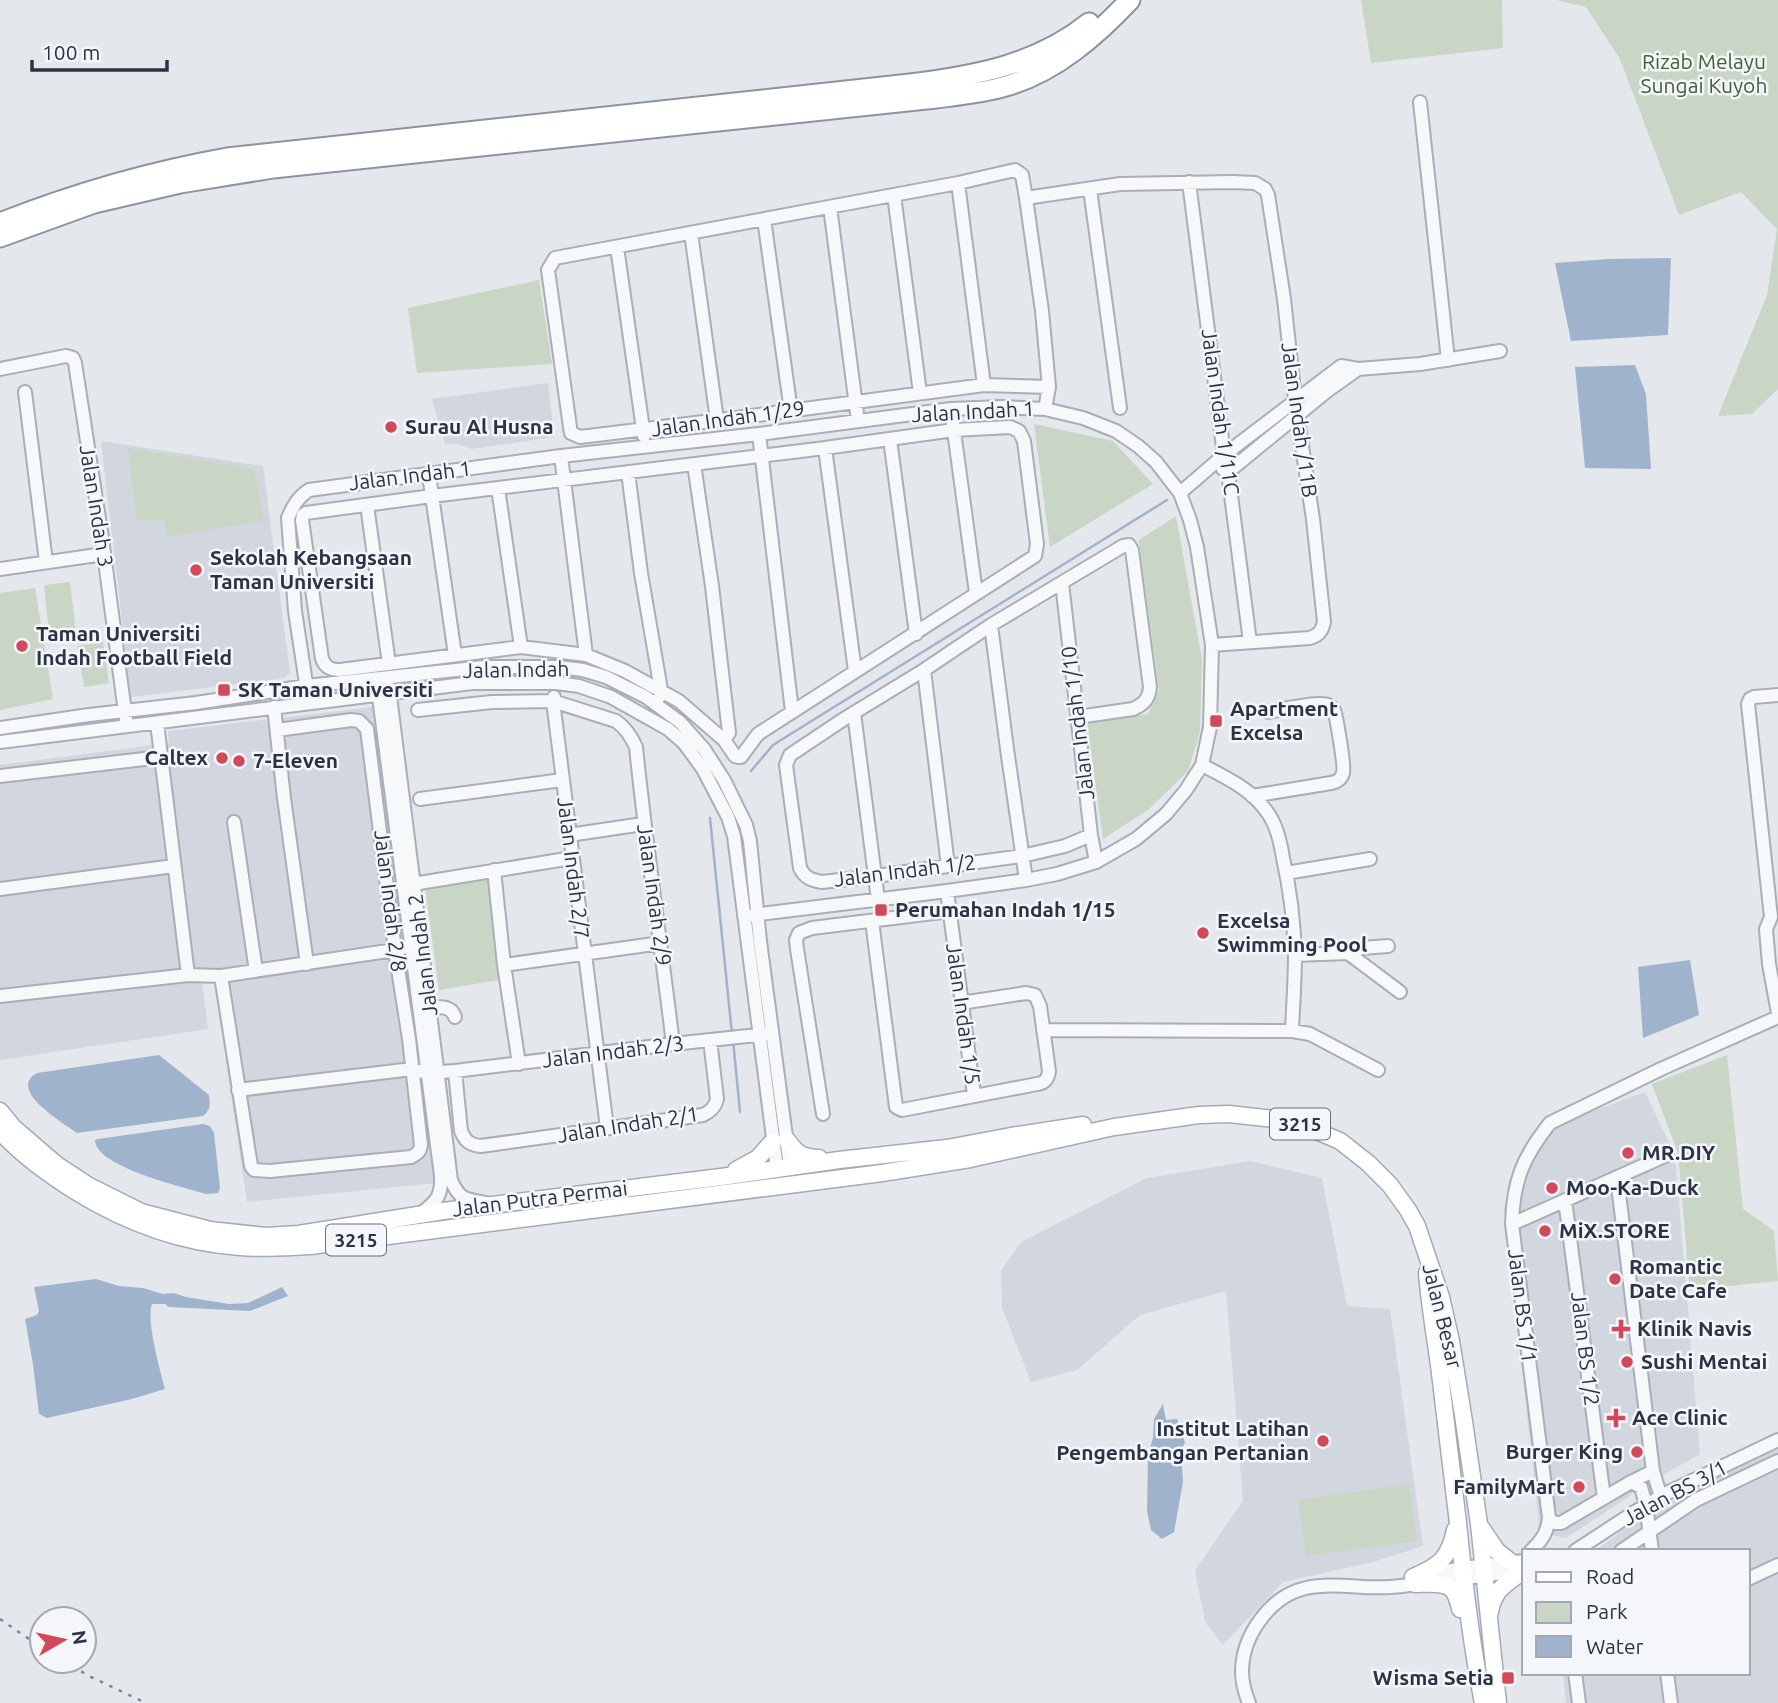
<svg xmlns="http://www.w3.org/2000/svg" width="1778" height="1703" font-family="Ubuntu,sans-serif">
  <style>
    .built { fill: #d2d6de }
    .green { fill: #c9d6c5 }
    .water { fill: #9fb4cc }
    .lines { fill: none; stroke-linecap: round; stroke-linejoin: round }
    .stream { stroke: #9fb4cc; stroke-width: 2.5 }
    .minor-casing { stroke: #a9aeb7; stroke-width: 16 }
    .major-casing { stroke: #a3abb8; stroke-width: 19 }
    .highway-casing { stroke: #8b94a3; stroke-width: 23 }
    .minor { stroke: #f7f8fa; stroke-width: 12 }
    .major { stroke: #fff; stroke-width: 16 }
    .highway { stroke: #fff; stroke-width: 19 }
    .rail { stroke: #7d8696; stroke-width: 2.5; stroke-dasharray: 3.5 7; stroke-linecap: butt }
    .poi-dot { fill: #d1495b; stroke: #f4f6f9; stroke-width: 2.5 }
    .labels { text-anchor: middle; stroke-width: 5; stroke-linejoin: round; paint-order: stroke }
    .shield { fill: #f4f6f9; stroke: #676e7b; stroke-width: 2 }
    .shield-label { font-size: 19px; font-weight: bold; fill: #2b3445 }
    .park-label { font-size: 21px; fill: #3f6138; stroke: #f4f6f9 }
    .street-label { font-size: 21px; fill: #2b3445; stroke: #f4f6f9 }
    .poi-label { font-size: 21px; font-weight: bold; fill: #2b3445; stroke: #f4f6f9; text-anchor: start }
  </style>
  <rect width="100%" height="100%" fill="#e4e7ec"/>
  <path class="built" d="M548 383 554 437 471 449 458 444H445L432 399Z
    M101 441 263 466 290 673 285 678 131 697Z
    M373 707 436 1183 247 1202 214 980 202 982 208 1029 0 1060V765L169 743 168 731Z
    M1645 1092 1675 1155 1700 1454 1659 1477 1566 1538 1540 1533 1504 1208 1516 1206 1523 1178 1532 1158 1548 1135 1566 1121Z
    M1250 1161 1322 1178 1347 1306 1390 1309 1423 1546 1373 1562 1283 1582 1223 1645 1205 1622 1195 1570 1243 1501 1226 1291 1140 1315 1077 1370 1031 1382 1002 1308 1001 1271 1021 1242 1147 1178Z
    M1778 1448V1703H1566L1563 1673H1748V1551H1595L1635 1521 1657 1511 1692 1487Z"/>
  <path class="green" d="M1361 0H1502L1503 48 1371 63Z
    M1557 0H1778V389L1752 414 1718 416 1767 295 1777 229 1741 192 1679 215 1620 59 1586 7Z
    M539 280 552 364 417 373 408 308Z
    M1034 424 1113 441 1153 484 1050 547Z
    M128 448 254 469 264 520 167 537 164 520 137 521Z
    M1176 516 1202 660 1200 732 1188 771 1148 810 1103 839 1087 721 1148 714 1159 691 1139 540Z
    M70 582 77 641 50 643 44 585Z
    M35 588 53 699 0 710V593Z
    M103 642 109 683 84 687 77 646Z
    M492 875 504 979 439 990 425 887Z
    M1727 1055 1743 1209 1774 1231 1778 1281 1690 1290 1678 1153 1652 1084Z
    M1409 1484 1417 1541 1306 1556 1298 1500Z"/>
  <path class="water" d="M1671 258 1668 335 1571 341 1555 263 1609 259Z
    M1635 365 1646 394 1651 469 1585 468 1575 367Z
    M1690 960 1699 1015 1643 1038 1638 967Z
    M159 1055 209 1095C210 1104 211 1110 203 1116L77 1133C64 1123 6 1090 37 1073Z
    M203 1124 210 1126 214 1133 220 1188 218 1193 206 1194C184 1187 95 1167 95 1140L98 1139Z
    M96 1279 119 1286 143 1288 163 1294 174 1293 186 1297 229 1304 248 1303 282 1287 288 1296 250 1311 169 1307 165 1304H152C146 1322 160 1369 165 1389L132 1399 47 1418 39 1414 33 1365 25 1319 37 1315 39 1311 34 1287Z
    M1163 1404 1166 1420 1177 1419 1185 1443 1181 1449 1183 1482 1174 1532 1162 1539 1151 1530 1147 1511 1148 1455 1153 1438 1154 1419Z"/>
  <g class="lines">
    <path class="stream" d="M751 771 773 745 1167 500
      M710 818 732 1034
      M733 1040 740 1112"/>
    <g class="minor-casing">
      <path id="minor" d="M1420 102 1448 360
        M1189 182 1224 455 1228 472 1250 642
        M958 183 984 385
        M1090 189 1120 408
        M894 195 920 393
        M1026 198 1120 184 1233 182 1255 183 1265 189 1268 195 1284 299 1295 400 1313 519 1324 622C1322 631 1319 635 1310 638L1212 645
        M830 207 858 421
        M764 219 791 411
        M691 233 717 420
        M617 247 644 436
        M0 369 66 356 73 358 75 363 102 538 126 720
        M25 392 46 562
        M951 409 976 593
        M1045 409 1049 387 1042 311 1026 198 1022 175 1015 170 958 183 555 258 548 270 570 427 571 433 580 437 736 418 984 385 1049 387
        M1010 427 1019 431 1024 441 1037 544 1035 556 758 734 741 757H738L735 756 724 740 679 701 625 671 586 655 521 647 340 670C331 670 326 668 322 659L302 520 303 515 306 513 432 496 825 448 954 430Z
        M759 434 792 711
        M890 439 916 634
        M825 448 855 671
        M561 456 586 655
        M694 464 712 586 729 733 724 740
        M1223 469 1228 472 1327 391 1358 369
        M628 472 641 573 661 690 660 696
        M429 475 455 655
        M498 488 521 647
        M1180 493 1224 455 1341 366 1358 369 1420 364 1500 351
        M367 505 389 664
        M0 569 104 554
        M1062 583 1091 835 1096 862
        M991 625 1007 749 1026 880
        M924 670 948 866
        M389 688 451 1180C460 1201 466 1199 486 1203
        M378 689 441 1176C442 1197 436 1201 421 1214
        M1778 695 1754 697 1750 699 1748 704 1771 917 1766 929 1769 964 1778 1013
        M554 697 553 701 607 1128
        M309 703 295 611 288 518C293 506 298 497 309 490L561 456 759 434 951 409 1002 407 1045 409 1083 418 1116 431 1138 446 1156 462 1180 493 1190 520 1197 547 1212 645 1210 727 1202 765 1186 790 1166 814 1136 839 1096 862 1057 874 1026 880 947 891 744 916
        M274 707 284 798 307 964
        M418 710 492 702 553 701 616 721C626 728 631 736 636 747 646 846 661 945 673 1044
        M854 713 878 900
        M1078 717 1133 709C1144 704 1149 699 1150 687L1132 550 1129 545 1123 546 991 625 924 670 847 717 790 755 786 765 800 868C805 878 811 880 822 882L876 876 1022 856 1065 846 1091 835
        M157 723 188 975
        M0 728 89 715 196 703 306 686 484 667H559L583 670 606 677 646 697 680 722 704 749 724 780 746 825 750 841 760 941 790 1167
        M0 742 472 683H557L579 686 611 697 668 729 684 743 703 769 728 817 734 836 777 1169
        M1202 765C1223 776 1249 788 1264 808 1276 822 1280 840 1283 858 1290 889 1294 923 1295 955 1295 980 1293 1005 1292 1031
        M0 776 161 757
        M1252 796 1331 783C1337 782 1341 780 1343 773 1345 766 1337 722 1335 713 1334 709 1332 707 1328 705 1320 701 1279 710 1268 712
        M420 799 562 780
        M234 822 256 971
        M569 835 643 824
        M494 870 504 965 519 1064
        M1286 873 1370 859
        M407 885 572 858
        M0 889 174 866
        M947 891 974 1095
        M872 921 896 1107 902 1110 1037 1084C1045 1083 1048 1079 1049 1071L1040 1006 1035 995 1026 993 961 1003
        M1348 953 1400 992
        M1295 955 1348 953 1362 948 1388 946
        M504 965 661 943
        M221 976 251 1166 254 1170 270 1171 411 1157C417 1154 420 1152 421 1145L409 1039 395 950 367 729 359 721 351 720 277 730
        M0 996 188 975 221 976 401 949
        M430 1008C440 1007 451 1005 455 1017
        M1043 1030 1292 1031 1310 1034 1378 1070
        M455 1071 461 1131C465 1141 470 1145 481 1146L703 1115C711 1111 715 1107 717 1099L710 1040
        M238 1090 412 1069 427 1073 455 1071 673 1044 766 1034
        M823 1114 797 949 796 940 799 933 812 928 950 911
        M1565 1200 1604 1498
        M1512 1224 1667 1155
        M1653 1471 1661 1497
        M1631 1482 1641 1487 1646 1505 1652 1551
        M1549 1518 1554 1523H1561L1631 1482 1653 1471 1617 1177
        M1531 1551C1542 1540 1547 1533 1549 1518L1512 1224C1513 1181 1523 1157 1550 1123L1661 1069 1778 1017
        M1575 1551 1633 1513 1669 1492 1778 1440
        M1621 1551 1696 1500 1778 1461
        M1427 1575 1462 1568 1524 1561
        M1748 1579 1778 1565
        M1575 1673 1579 1703
        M1667 1673 1671 1703
        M1249 1703C1245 1693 1242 1682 1242 1672 1242 1636 1270 1596 1306 1588 1334 1582 1362 1589 1391 1587 1435 1583 1480 1576 1524 1570"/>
    </g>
    <g class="major-casing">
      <path id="major" d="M0 1111 14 1128 57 1165 89 1186 141 1212 210 1230 266 1236 299 1234 443 1211 721 1177 839 1160 947 1148 1011 1136 1083 1125
        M0 1131C21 1155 48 1174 75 1191 125 1222 181 1243 240 1247 263 1249 287 1247 310 1246L882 1173 970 1159 1114 1127 1199 1115 1229 1114 1293 1121 1340 1141 1368 1163 1390 1185 1408 1210 1417 1226 1441 1297 1451 1341 1463 1415 1479 1524 1498 1703
        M787 1140C797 1154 801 1157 819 1158
        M736 1170 758 1158 773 1141
        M1427 1273C1430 1312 1438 1351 1442 1390 1447 1434 1453 1478 1458 1523 1464 1583 1471 1643 1483 1703
        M1480 1526 1497 1551 1512 1563
        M1413 1577C1439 1566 1449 1559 1455 1530
        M1415 1584C1426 1584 1448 1581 1454 1592 1457 1597 1459 1604 1460 1609
        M1490 1612C1494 1588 1507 1584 1524 1570"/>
    </g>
    <g class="highway-casing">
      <path id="highway" d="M0 223C73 194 149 172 227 158L910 84C974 76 1037 65 1089 23
        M0 237 94 203 180 183 273 168 936 98C959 95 983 93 1006 86 1055 72 1096 36 1130 0"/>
    </g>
    <use href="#minor" class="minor"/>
    <use href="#major" class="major"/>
    <use href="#highway" class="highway"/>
    <path class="rail" d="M0 1619 42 1648
      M63 1661 91 1677 146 1703"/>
  </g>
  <g class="poi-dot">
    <circle cx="391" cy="427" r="7"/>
    <circle cx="196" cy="570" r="7"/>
    <circle cx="22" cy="646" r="7"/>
    <rect x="217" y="683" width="14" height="14" rx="3.5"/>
    <rect x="1209" y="714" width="14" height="14" rx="3.5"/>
    <circle cx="222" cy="758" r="7"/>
    <circle cx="239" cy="761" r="7"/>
    <rect x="874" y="903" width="14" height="14" rx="3.5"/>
    <circle cx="1203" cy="933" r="7"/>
    <circle cx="1628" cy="1153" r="7"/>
    <circle cx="1552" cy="1188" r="7"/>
    <circle cx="1545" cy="1231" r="7"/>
    <circle cx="1615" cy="1279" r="7"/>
    <path d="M1617.5 1318.5h7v7h7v7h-7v7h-7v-7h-7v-7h7z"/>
    <circle cx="1627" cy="1362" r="7"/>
    <path d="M1612.5 1407.5h7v7h7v7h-7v7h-7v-7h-7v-7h7z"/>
    <circle cx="1323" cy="1441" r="7"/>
    <circle cx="1637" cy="1452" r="7"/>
    <circle cx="1579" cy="1487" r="7"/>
    <rect x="1501" y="1671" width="14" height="14" rx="3.5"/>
  </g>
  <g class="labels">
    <g class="shield">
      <rect x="1270" y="1108.5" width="60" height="31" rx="5"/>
      <rect x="326" y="1224.5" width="60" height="31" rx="5"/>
    </g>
    <g class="shield-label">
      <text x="1300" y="1131">3215</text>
      <text x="356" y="1247">3215</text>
    </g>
    <g class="park-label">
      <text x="1704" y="69">Rizab Melayu<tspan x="1704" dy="24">Sungai Kuyoh</tspan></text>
    </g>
    <g class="street-label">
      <text transform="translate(973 412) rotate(-3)" y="7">Jalan Indah 1</text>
      <text transform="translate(1220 412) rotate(82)" y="7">Jalan Indah 1/11C</text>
      <text transform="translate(728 419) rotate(-8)" y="7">Jalan Indah 1/29</text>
      <text transform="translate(1299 420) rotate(82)" y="7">Jalan Indah /11B</text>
      <text transform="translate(410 476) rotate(-7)" y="7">Jalan Indah 1</text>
      <text transform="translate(96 506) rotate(81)" y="7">Jalan Indah 3</text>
      <text transform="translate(516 670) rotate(-1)" y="7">Jalan Indah</text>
      <text transform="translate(1078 723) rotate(-97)" y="7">Jalan Indah 1/10</text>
      <text transform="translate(573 868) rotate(83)" y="7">Jalan Indah 2/7</text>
      <text transform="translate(905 871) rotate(-7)" y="7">Jalan Indah 1/2</text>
      <text transform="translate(654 895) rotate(82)" y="7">Jalan Indah 2/9</text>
      <text transform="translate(390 901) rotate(83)" y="7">Jalan Indah 2/8</text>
      <text transform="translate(423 955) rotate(-97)" y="7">Jalan Indah 2</text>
      <text transform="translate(963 1014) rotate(82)" y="7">Jalan Indah 1/5</text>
      <text transform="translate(613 1052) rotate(-7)" y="7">Jalan Indah 2/3</text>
      <text transform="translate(628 1125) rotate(-9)" y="7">Jalan Indah 2/1</text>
      <text transform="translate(540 1199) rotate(-7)" y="7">Jalan Putra Permai</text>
      <text transform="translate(1522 1306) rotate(83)" y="7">Jalan BS 1/1</text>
      <text transform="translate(1442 1316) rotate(76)" y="7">Jalan Besar</text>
      <text transform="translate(1585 1349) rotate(83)" y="7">Jalan BS 1/2</text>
      <text transform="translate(1675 1493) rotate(-28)" y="7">Jalan BS 3/1</text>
    </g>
    <g class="poi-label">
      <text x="405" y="434">Surau Al Husna</text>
      <text x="210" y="565">Sekolah Kebangsaan<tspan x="210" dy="24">Taman Universiti</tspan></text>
      <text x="36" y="641">Taman Universiti<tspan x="36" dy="24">Indah Football Field</tspan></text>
      <text x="238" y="697">SK Taman Universiti</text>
      <text x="1230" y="716">Apartment<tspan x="1230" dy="24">Excelsa</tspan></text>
      <text x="208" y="765" text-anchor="end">Caltex</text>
      <text x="253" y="768">7-Eleven</text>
      <text x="895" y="917">Perumahan Indah 1/15</text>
      <text x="1217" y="928">Excelsa<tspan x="1217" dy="24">Swimming Pool</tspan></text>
      <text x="1642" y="1160">MR.DIY</text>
      <text x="1566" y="1195">Moo-Ka-Duck</text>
      <text x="1559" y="1238">MiX.STORE</text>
      <text x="1629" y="1274">Romantic<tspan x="1629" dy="24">Date Cafe</tspan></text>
      <text x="1637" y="1336">Klinik Navis</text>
      <text x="1641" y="1369">Sushi Mentai</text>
      <text x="1632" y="1425">Ace Clinic</text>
      <text x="1309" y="1436" text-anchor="end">Institut Latihan<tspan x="1309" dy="24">Pengembangan Pertanian</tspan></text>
      <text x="1623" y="1459" text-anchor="end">Burger King</text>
      <text x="1565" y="1494" text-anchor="end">FamilyMart</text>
      <text x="1494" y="1685" text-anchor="end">Wisma Setia</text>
    </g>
  </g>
  <rect x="1522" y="1549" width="228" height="126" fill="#f4f6f9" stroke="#a4a8b1" stroke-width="2"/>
  <rect x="1536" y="1572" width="35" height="10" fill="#ffffff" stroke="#a4a8b1" stroke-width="2"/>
  <text x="1586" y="1584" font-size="21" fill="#2b3445">Road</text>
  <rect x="1536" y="1602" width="35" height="21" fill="#c9d6c5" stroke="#a4a8b1" stroke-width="2"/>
  <text x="1586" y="1619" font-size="21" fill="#2b3445">Park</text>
  <rect x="1536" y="1636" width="35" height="21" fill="#9fb4cc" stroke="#a4a8b1" stroke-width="2"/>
  <text x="1586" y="1654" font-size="21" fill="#2b3445">Water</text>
  <g transform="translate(63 1640) rotate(81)"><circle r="33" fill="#f4f6f9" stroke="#a4a8b1" stroke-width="2"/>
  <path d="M0-5L12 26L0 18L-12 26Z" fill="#d1495b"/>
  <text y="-10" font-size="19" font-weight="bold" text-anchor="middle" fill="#2b3445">N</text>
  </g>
  <path d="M32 60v10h135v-10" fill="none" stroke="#2b3445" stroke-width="3.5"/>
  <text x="42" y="60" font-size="21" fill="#2b3445" stroke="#f4f6f9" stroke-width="5" paint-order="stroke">100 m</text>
</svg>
